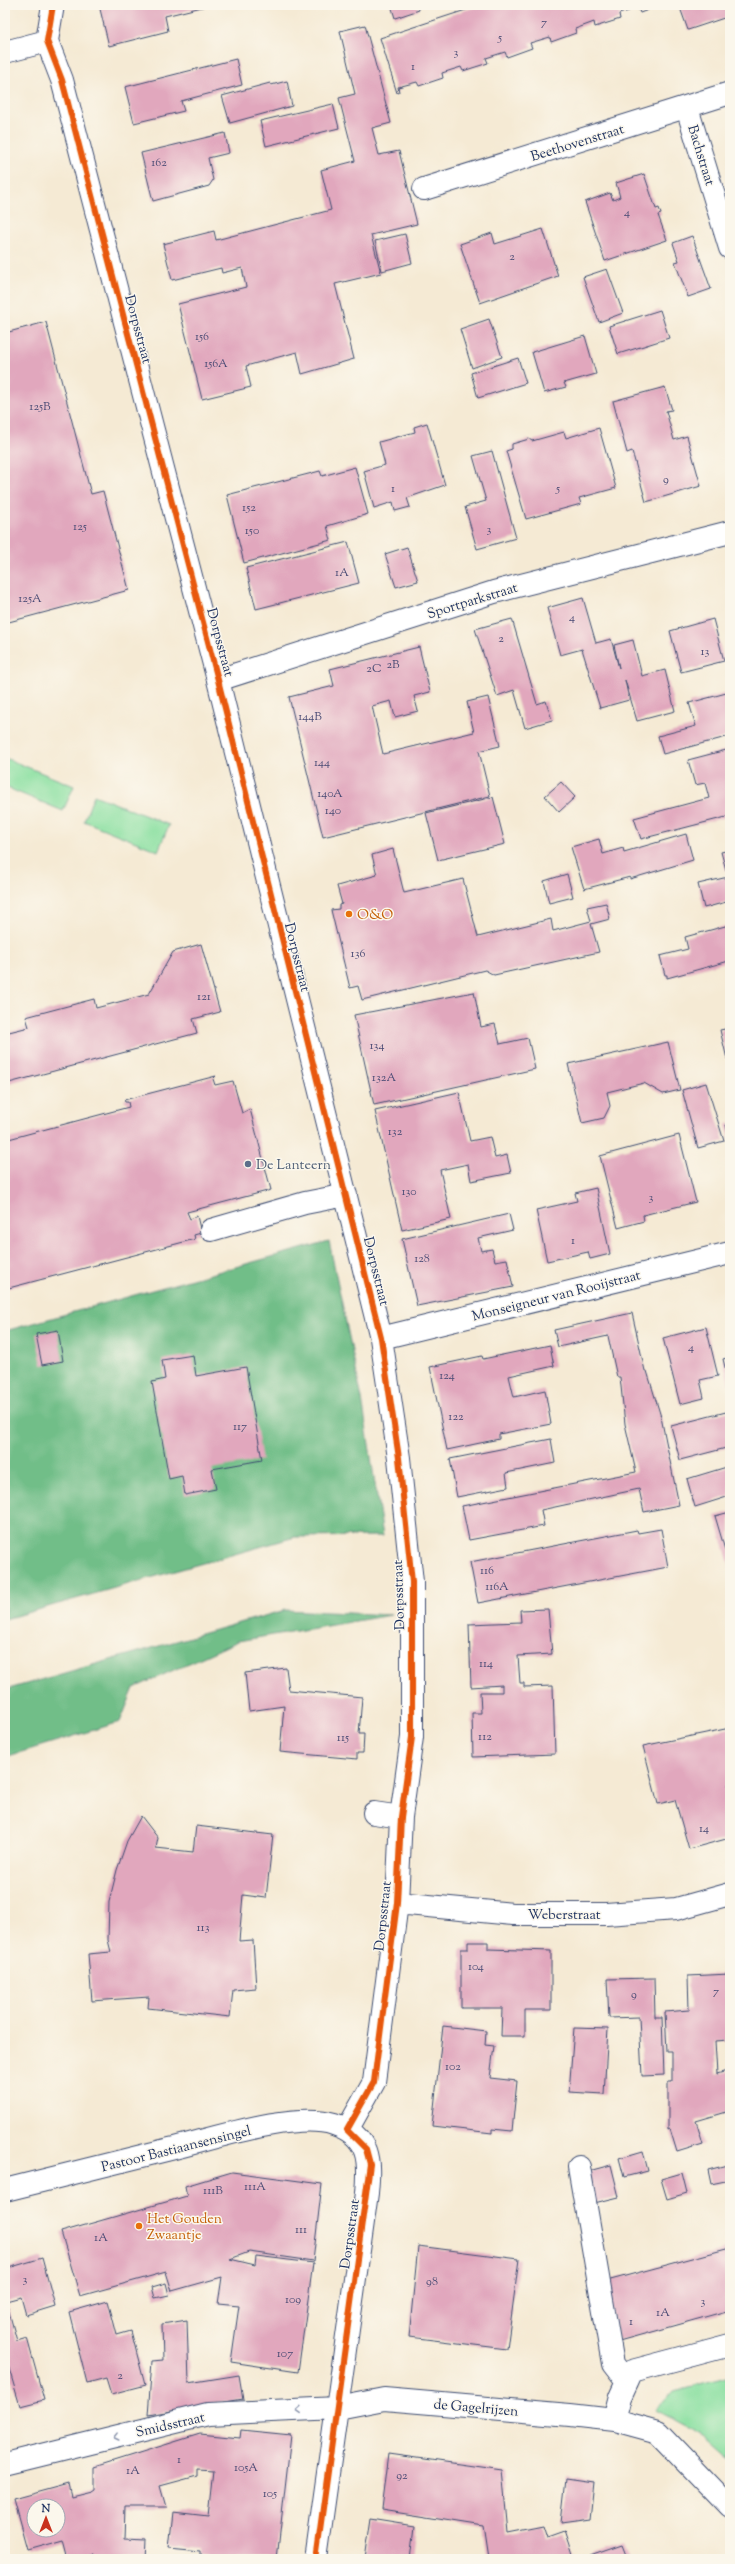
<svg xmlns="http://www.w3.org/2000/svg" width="735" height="2564" font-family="'Sorts Mill Goudy',serif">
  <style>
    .green { fill: #8ce0a2; stroke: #548880 }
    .forest { fill: #71be88; stroke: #467673 }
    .building { fill: #e1a7bd; fill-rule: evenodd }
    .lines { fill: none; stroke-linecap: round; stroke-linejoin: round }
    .minor-casing { stroke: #3c4b70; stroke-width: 24 }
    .minor { stroke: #fff; stroke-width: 22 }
    .cycleway-casing { stroke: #fbf7ec; stroke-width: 8 }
    .cycleway { stroke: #e8590c; stroke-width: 6 }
    .oneway { stroke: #8d97ae }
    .food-dot { fill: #e8710a; stroke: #fbf7ec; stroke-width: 1.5 }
    .service-dot { fill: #5c6f8a; stroke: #fbf7ec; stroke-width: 1.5 }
    .labels { text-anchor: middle; stroke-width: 3; stroke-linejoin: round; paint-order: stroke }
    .number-label { font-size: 12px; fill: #4c4d76 }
    .street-label { font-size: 14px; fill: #1b2f5e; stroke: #fbf7ec }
    .food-label { font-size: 14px; fill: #c56008; stroke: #fbf7ec; text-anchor: start }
    .service-label { font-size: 14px; fill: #4e5e75; stroke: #fbf7ec; text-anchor: start }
  </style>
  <rect width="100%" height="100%" fill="#fbf7ec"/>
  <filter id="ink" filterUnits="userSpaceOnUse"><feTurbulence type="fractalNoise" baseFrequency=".025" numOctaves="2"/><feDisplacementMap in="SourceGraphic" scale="8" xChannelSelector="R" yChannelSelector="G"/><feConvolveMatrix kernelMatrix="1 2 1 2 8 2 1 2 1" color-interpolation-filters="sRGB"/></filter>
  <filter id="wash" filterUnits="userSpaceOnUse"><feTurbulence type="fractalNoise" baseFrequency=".012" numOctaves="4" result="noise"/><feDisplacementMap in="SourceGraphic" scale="16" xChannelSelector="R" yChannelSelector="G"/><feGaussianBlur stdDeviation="0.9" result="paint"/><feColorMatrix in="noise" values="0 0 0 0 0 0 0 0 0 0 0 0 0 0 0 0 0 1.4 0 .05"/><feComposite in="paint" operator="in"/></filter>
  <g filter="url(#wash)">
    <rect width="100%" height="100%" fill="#f5ead4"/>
    <path class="green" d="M5 758 74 786 63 811 5 787Z
      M94 795 169 825 158 851 84 821Z
      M730 2377V2459L703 2435 656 2410 673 2392Z"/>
    <path class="forest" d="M329 1241 362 1399 383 1536 295 1537 5 1619V1331Z
      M285 1610 391 1615 238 1641 134 1688 120 1722 5 1757V1690Z"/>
    <g id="blocks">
      <path class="building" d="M99 5H206V6L165 16 168 31 109 46Z
        M391 5H417L419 10 395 18Z
        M481 5H661L640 13 638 8 619 14 620 19 595 27 594 22 575 29 576 33 551 42 550 37 530 43 532 48 507 57 505 52 486 58 488 63 463 71 461 67 442 73 443 78 419 86 417 82 398 87 399 92 397 93 380 38Z
        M679 5H730V16L688 30Z
        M365 25 391 123 372 128 379 155 399 151 417 224 371 235 381 273 335 284 354 359 302 374 297 352 246 366 251 387 202 399 178 304 246 287 242 268 222 273 221 268 172 280 163 244 214 231 216 240 331 210 321 170 355 161 339 98 355 94 340 31Z
        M236 59 242 85 181 101 184 111 134 123 125 87Z
        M287 81 292 106 230 123 222 96 270 83 271 85Z
        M333 104 339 128 266 146 260 121Z
        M225 133 229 153 208 158 213 180 209 186 153 201 141 153Z
        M644 174 656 209 659 208 661 214 658 215 667 240 605 261 585 202 610 193 613 200 620 197 616 183Z
        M543 229 558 276 480 303 460 244 492 233 495 244Z
        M405 234 412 263 382 271 375 241Z
        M692 236 711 289 688 297 675 262 679 261 673 243Z
        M607 269 623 313 599 322 583 277Z
        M660 310 669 338 618 354 609 326Z
        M489 319 502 357 472 368 460 329Z
        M46 322 91 494 103 491 129 590 5 623V333Z
        M585 336 596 374 564 383 566 387 544 393 532 352Z
        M518 358 526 383 478 398 471 373Z
        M665 387 672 410 666 411 674 440 687 436 701 486 646 502 632 451 627 453 613 401Z
        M427 423 445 485 407 498 410 507 395 511 393 502 374 508 364 471 385 465 379 442 415 432 414 427Z
        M599 428 616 488 579 498 581 504 526 519 506 451 512 449V444L529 439 532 441 564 432 566 438Z
        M492 451 516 538 477 549 465 507 486 501 473 456Z
        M355 467 368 514 327 526 331 540 244 563 227 495 320 471 322 476Z
        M348 542 359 583 256 609 246 568Z
        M407 547 418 581 396 587 385 554Z
        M583 598 596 643 611 639 619 668 614 645 633 640 642 676 665 670 675 711 637 721 625 680 629 700 600 708 582 649 560 655 547 608Z
        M512 619 537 704 546 701 552 720 525 728 514 690 497 696 475 629Z
        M713 619 724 661 681 672 670 631Z
        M419 647 430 692 414 696 418 711 395 717 391 701 372 706 383 754 474 732 467 702 488 697 500 746 479 751 490 796 323 837 289 697 334 686 330 669Z
        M730 692V736L663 754 658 736 696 726 689 703Z
        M730 749V816L641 839 634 818 709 798 705 783 695 785 688 760Z
        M561 782 575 797 559 812 545 796Z
        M493 797 505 844 438 860 426 813Z
        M686 834 693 860 630 879V877L584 889 571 847 599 839 603 854 623 848 624 852Z
        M393 849 404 893 463 879 478 937 551 919 553 931 591 921 587 907 606 903 610 919 591 924 599 952 494 975 485 970 362 1000 358 986 350 988 331 910 339 909V905L342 904 337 886 377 875 372 855Z
        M730 850V901L704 908 698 884 728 877 721 852Z
        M567 874 573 897 549 903 544 881Z
        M729 925 730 964 729 961 667 978V975H665L660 956 688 949 685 937Z
        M201 944 220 1012 193 1019 197 1033 5 1084V1033L29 1027 26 1017 94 999 96 1008 149 994 173 952Z
        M474 992 481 1027 495 1024 500 1044 528 1038 535 1069 374 1105 354 1015Z
        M730 1028V1059H727L720 1030Z
        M668 1042 680 1090 663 1094 644 1083 607 1092 610 1106 604 1118 582 1123 568 1064Z
        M216 1076 213 1079 215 1085 233 1081 242 1113 250 1109 271 1190 187 1212 190 1219 197 1216 201 1233 194 1235 195 1239 5 1289V1140L129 1107 128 1102H125L124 1100Z
        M706 1083 724 1141 698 1148 682 1090Z
        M459 1092 470 1141 490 1137 495 1158 507 1155 511 1173 471 1181 468 1164 440 1170 451 1219 402 1230 375 1111Z
        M730 1123V1139L726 1125Z
        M679 1135 696 1202 643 1215 644 1221 618 1228 600 1156Z
        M596 1188 610 1254 590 1259 588 1252 547 1261 536 1210 577 1201 575 1193Z
        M509 1214 513 1230 478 1238 481 1251 492 1249 495 1261 507 1259 513 1287 417 1306 402 1239Z
        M632 1313 645 1371H647L661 1417 679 1505 644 1512 639 1489 541 1510 544 1526 469 1540 462 1506 636 1472 625 1424 620 1377H617L608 1336 558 1347 554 1330Z
        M706 1327 718 1376 700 1380 704 1398 680 1404 663 1338Z
        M58 1330 63 1361 42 1365 36 1334Z
        M550 1345 554 1366 509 1376 514 1397 545 1390 551 1424 499 1434V1439L447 1450 430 1367 482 1356 483 1359Z
        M193 1355 196 1376 246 1367 262 1460 212 1469 216 1489 185 1495 182 1476 169 1479 152 1382 165 1379 162 1360Z
        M730 1357V1384H729L723 1359Z
        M730 1411V1447L680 1460 671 1426Z
        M551 1439 555 1463 506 1473 508 1487 457 1497 450 1459Z
        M730 1466V1496L695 1507 687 1479Z
        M730 1512V1567L715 1516Z
        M661 1529 668 1567 478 1603 470 1562 637 1530 638 1533Z
        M548 1609 552 1654 518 1656 520 1683H524V1687L553 1686 555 1754 473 1757 472 1713H481L480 1692H502V1685L471 1687 469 1624 521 1622 520 1610Z
        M286 1668 289 1690 362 1697 359 1734H364L363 1753H357V1759L280 1752 284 1706 249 1711 245 1673Z
        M730 1728V1784H728L730 1792V1838L689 1849 675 1800 658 1804 643 1746Z
        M141 1816 158 1838 156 1848 193 1852 196 1826 273 1835 266 1898 243 1895 239 1941 253 1940 256 1988 233 1990 230 2017 148 2008 149 1997 92 2001 88 1954 111 1952 108 1940 109 1902 117 1870 127 1841Z
        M468 1942H488V1949L551 1951V2010H525V2036H501L502 2008H461V1949H468Z
        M730 1974V2040L715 2041 717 2074 730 2070V2111L696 2121 703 2144 677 2152 670 2129 668 2130V2082H672V2051H667L665 2012 689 2010 688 1976Z
        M654 1978 655 2017H662L664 2075 642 2076 639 2017 609 2018 607 1979Z
        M443 2026 486 2031 485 2045 494 2046 490 2078 517 2081 512 2131 492 2129V2133L432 2126Z
        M574 2028 608 2029 604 2094 569 2092Z
        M643 2151 648 2171 624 2177 619 2158Z
        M611 2165 619 2197 590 2204 585 2172Z
        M727 2165 730 2180 711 2184 708 2170Z
        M232 2172 322 2184 313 2261 249 2252 230 2259 255 2265 256 2256 313 2263 298 2372 231 2362 239 2306 218 2304 222 2277 172 2291 166 2272 80 2296 61 2232 187 2196 185 2186Z
        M682 2173 687 2193 667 2199 661 2179Z
        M418 2246 519 2259 507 2349 409 2337Z
        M730 2248V2310L619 2341 603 2282Z
        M42 2258 55 2306 26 2315 21 2297 6 2301 17 2341 27 2338 44 2400 20 2406 5 2355V2269Z
        M166 2283 169 2295 155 2298 152 2287Z
        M108 2301 117 2335 131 2331 145 2385 111 2394 106 2378 87 2383 69 2312Z
        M187 2320 189 2383 239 2375 243 2399 148 2415 152 2361 163 2360 162 2324Z
        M241 2430 291 2435 277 2559H224L201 2556V2551L169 2548 173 2512 208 2516 213 2470 197 2469V2476L160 2486 166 2507H125L124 2538 146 2539 145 2559H94V2556L68 2559 63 2540 27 2550 13 2499 68 2484 71 2496 91 2491 94 2489V2467L200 2434 240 2438ZM34 2506H58V2530H34Z
        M388 2454 502 2470 508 2533 543 2526 547 2538 564 2532 573 2559H488L483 2526 381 2510Z
        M566 2478 594 2482 590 2519 561 2523Z
        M370 2518 414 2525 410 2559H364Z
        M623 2544 629 2559H593L591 2555Z"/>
    </g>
  </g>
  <g filter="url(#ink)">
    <use href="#blocks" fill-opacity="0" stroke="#3c4b70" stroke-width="1"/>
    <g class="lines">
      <g class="minor-casing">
        <path id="minor" d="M53 5 47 41 62 80 218 680 381 1338 399 1458 412 1582V1737L401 1817 397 1903 374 2082 347 2130
          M5 52 47 41
          M687 108 730 248
          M424 189 730 93
          M218 680 494 592 730 532
          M211 1230 305 1203 346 1195
          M381 1338 730 1253
          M374 1813 401 1817
          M397 1903 513 1914H606L676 1909 730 1894
          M579 2167 613 2364 627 2382
          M5 2190C60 2176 115 2163 170 2149 212 2139 294 2111 334 2124 370 2136 370 2161 367 2193L316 2559
          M614 2420 620 2397 632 2371 730 2345
          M5 2464 208 2414 338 2408 384 2399 570 2415 614 2420 658 2432 730 2507"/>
      </g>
      <use href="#minor" class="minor"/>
      <g class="cycleway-casing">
        <path id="cycleway" d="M53 5 47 41 62 80 218 680 381 1338 399 1458 412 1582V1737L401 1817 397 1903 374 2082 347 2130 366 2149 370 2164 316 2559"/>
      </g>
      <use href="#cycleway" class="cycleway"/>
    </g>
    <defs><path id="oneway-chevron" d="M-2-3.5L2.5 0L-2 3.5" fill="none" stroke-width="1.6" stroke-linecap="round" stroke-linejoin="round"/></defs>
    <g class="oneway">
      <use href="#oneway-chevron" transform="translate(299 2410) rotate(177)"/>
      <use href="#oneway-chevron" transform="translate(116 2437) rotate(166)"/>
    </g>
  </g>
  <g class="food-dot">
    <circle cx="349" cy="914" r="4"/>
    <circle cx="139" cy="2226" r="4"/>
  </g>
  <circle class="service-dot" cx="248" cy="1164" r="4"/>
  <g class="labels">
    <g class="number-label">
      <text x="544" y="26">7</text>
      <text x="500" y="41">5</text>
      <text x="456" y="56">3</text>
      <text x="413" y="70">1</text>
      <text x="159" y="166">162</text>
      <text x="627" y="216">4</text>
      <text x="512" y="260">2</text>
      <text x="202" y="340">156</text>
      <text x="216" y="367">156A</text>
      <text x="40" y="410">125B</text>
      <text x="666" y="483">9</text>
      <text x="393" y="492">1</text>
      <text x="558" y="492">5</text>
      <text x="249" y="511">152</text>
      <text x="80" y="530">125</text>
      <text x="489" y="533">3</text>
      <text x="252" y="534">150</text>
      <text x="342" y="576">1A</text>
      <text x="30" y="602">125A</text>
      <text x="572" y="621">4</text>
      <text x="501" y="642">2</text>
      <text x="705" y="655">13</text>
      <text x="393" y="668">2B</text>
      <text x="374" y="672">2C</text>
      <text x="310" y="720">144B</text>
      <text x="322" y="766">144</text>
      <text x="330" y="797">140A</text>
      <text x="333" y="814">140</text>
      <text x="358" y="957">136</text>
      <text x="204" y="1000">121</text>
      <text x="377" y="1049">134</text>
      <text x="384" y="1081">132A</text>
      <text x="395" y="1135">132</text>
      <text x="409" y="1195">130</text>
      <text x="651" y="1201">3</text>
      <text x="573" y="1244">1</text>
      <text x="422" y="1262">128</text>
      <text x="691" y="1351">4</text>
      <text x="447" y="1379">124</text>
      <text x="456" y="1420">122</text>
      <text x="240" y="1430">117</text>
      <text x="487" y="1574">116</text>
      <text x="497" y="1590">116A</text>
      <text x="486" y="1667">114</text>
      <text x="485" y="1740">112</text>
      <text x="343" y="1741">115</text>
      <text x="704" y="1832">14</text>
      <text x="203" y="1931">113</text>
      <text x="476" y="1970">104</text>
      <text x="716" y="1995">7</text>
      <text x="634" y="1998">9</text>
      <text x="453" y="2070">102</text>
      <text x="255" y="2190">111A</text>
      <text x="213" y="2194">111B</text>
      <text x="301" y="2233">111</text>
      <text x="101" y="2241">1A</text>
      <text x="25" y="2283">3</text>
      <text x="432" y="2285">98</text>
      <text x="293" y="2303">109</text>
      <text x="703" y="2305">3</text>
      <text x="663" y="2316">1A</text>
      <text x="631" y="2325">1</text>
      <text x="285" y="2357">107</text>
      <text x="120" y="2379">2</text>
      <text x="179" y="2463">1</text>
      <text x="246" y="2471">105A</text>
      <text x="133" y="2474">1A</text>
      <text x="402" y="2479">92</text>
      <text x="270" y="2497">105</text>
    </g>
    <g class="street-label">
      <text transform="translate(577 142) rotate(-17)" y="5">Beethovenstraat</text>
      <text transform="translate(702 155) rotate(73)" y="5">Bachstraat</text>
      <text transform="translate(139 329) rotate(75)" y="5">Dorpsstraat</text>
      <text transform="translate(472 600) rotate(-17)" y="5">Sportparkstraat</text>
      <text transform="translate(221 642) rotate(75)" y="5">Dorpsstraat</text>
      <text transform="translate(298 957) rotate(76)" y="5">Dorpsstraat</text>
      <text transform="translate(377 1271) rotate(76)" y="5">Dorpsstraat</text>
      <text transform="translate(556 1295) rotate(-14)" y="5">Monseigneur van Rooijstraat</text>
      <text transform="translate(398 1595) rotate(-92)" y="5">Dorpsstraat</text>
      <text x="564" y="1919">Weberstraat</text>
      <text transform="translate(382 1916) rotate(-84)" y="5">Dorpsstraat</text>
      <text transform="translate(176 2148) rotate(-14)" y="5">Pastoor Bastiaansensingel</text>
      <text transform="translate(349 2234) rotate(-82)" y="5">Dorpsstraat</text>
      <text transform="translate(476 2407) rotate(5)" y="5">de Gagelrijzen</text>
      <text transform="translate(170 2424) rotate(-13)" y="5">Smidsstraat</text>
    </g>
    <g class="food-label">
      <text x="357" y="919">O&amp;O</text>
      <text x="147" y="2223">Het Gouden<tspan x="147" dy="16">Zwaantje</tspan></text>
    </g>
    <g class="service-label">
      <text x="256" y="1169">De Lanteern</text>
    </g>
  </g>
  <rect width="735" height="2564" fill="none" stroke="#fbf7ec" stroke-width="20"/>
  <g transform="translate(46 2518)"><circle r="19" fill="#fbf7ec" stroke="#a1a7b3"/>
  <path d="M0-3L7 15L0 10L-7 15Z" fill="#c8321e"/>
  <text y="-6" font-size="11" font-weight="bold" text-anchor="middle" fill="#1b2f5e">N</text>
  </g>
</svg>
